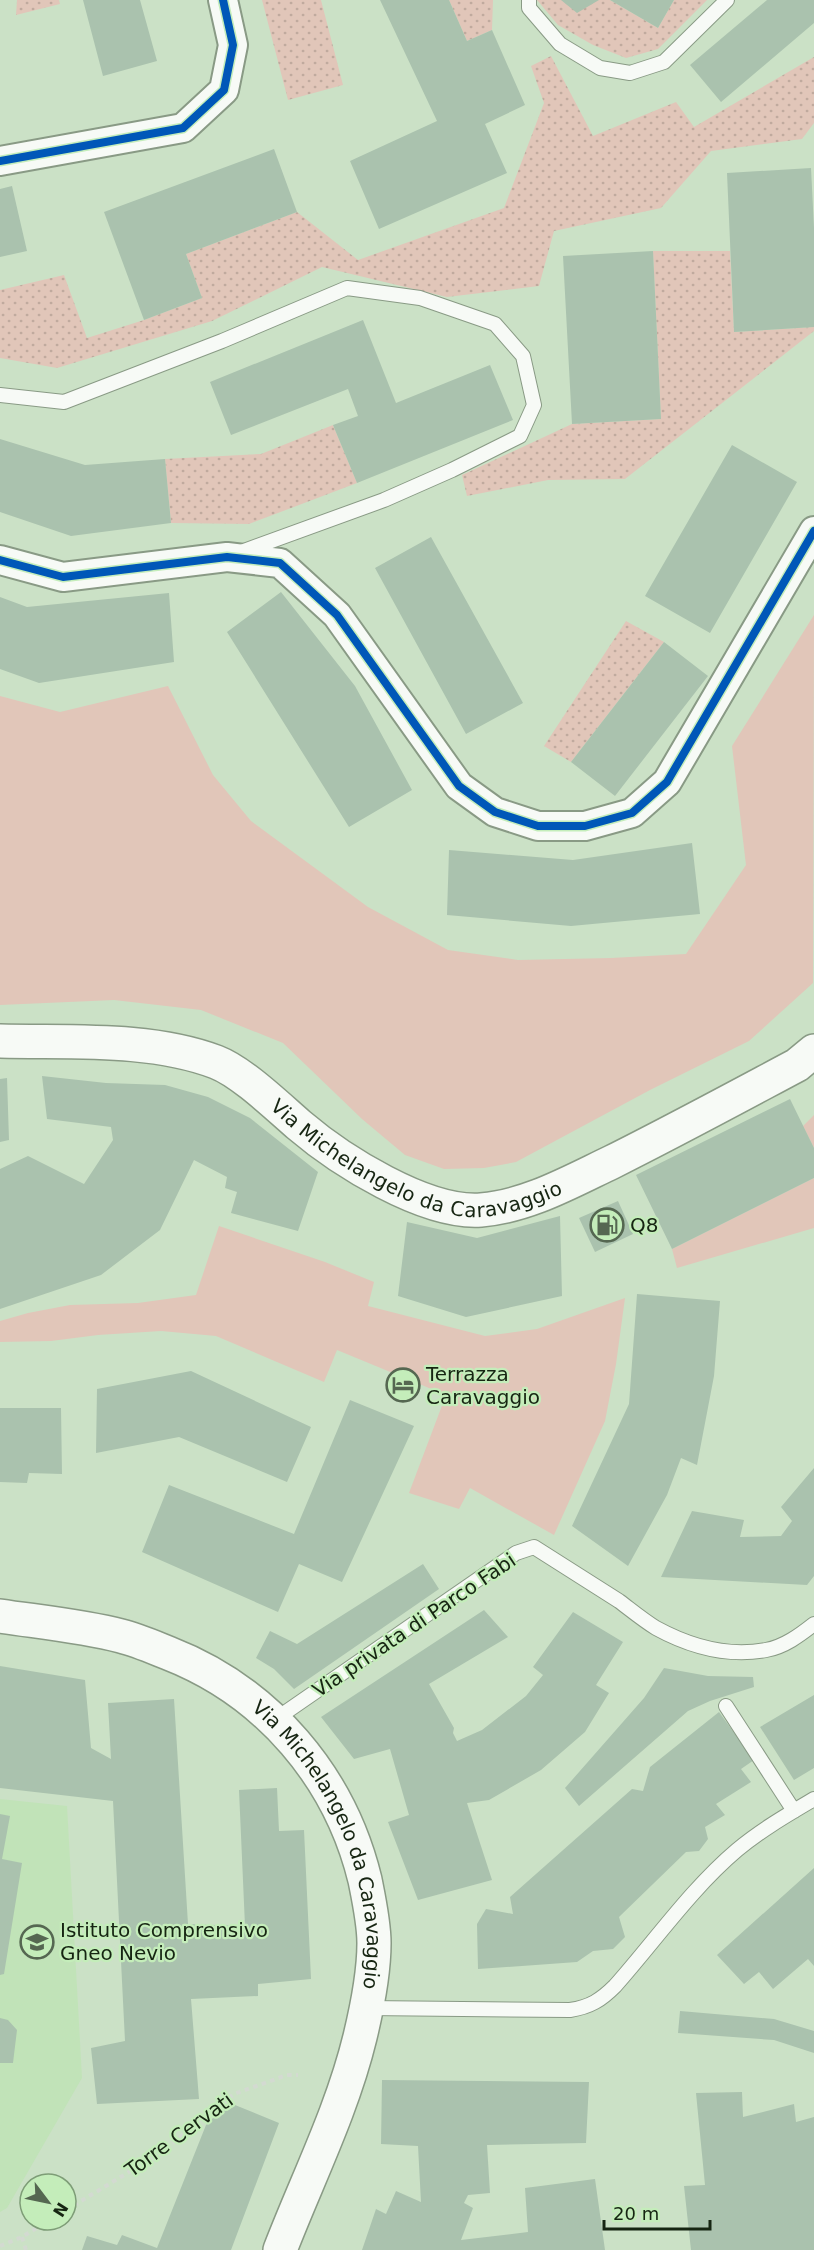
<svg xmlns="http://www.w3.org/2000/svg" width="814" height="2250" font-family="'DejaVu Sans',sans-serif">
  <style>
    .built { fill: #c1e3b8 }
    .grass { fill: #e1c6b9 }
    .park { fill: url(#park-dots) }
    .building { fill: #aac2ae }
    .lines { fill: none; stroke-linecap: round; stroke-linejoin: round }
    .service-casing { stroke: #899a85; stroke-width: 16 }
    .minor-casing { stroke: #899a85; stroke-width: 32 }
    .secondary-casing { stroke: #899a85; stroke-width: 36 }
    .path { stroke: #d3dad1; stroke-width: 4; stroke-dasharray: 4.5 4.5; stroke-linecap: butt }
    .service { stroke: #f7faf6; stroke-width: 14 }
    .minor { stroke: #f7faf6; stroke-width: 28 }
    .secondary { stroke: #f7faf6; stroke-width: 33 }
    .cycleway-casing { stroke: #c4edba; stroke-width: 11 }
    .cycleway { stroke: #0057b8; stroke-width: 8 }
    .labels { text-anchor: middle; stroke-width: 4.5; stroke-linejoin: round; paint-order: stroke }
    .street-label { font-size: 20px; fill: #162512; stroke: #c4edba }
    .poi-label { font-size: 20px; fill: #162512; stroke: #c4edba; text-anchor: start }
  </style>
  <defs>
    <pattern id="park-dots" width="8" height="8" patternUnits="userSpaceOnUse" patternTransform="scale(1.5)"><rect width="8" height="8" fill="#e1c6b9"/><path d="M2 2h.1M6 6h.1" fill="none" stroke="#c0aa9e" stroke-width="1.8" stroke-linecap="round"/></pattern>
  </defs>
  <rect width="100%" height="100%" fill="#cbe1c6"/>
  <path class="built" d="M0 1799 67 1806 82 2078 7 2208 0 2212Z"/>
  <path class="grass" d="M814 615 813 983 749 1041 650 1090 516 1162 484 1168 444 1169 405 1155 362 1119 283 1043 201 1010 114 1000 0 1005V696L60 712 168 686 213 775 251 821 368 907 448 950 518 960 611 958 686 954 746 865 732 746Z
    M814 1115V1148L803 1126Z
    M814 1178V1228L677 1268 672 1249Z
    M219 1226 325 1262 374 1282 368 1306 485 1336 537 1329 625 1298 616 1364 605 1421 554 1535 470 1488 459 1509 409 1493 446 1395 337 1350 324 1382 216 1336 161 1331 98 1335 51 1341 0 1342V1321L28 1313 70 1305 138 1303 196 1295Z"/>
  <path class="park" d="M17 0H59L60 4 16 15Z
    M262 0H321L343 85 288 100Z
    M449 0H493L492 30 467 41Z
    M537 0H610L658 28 674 0H707L658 49 626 58 593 45 558 25Z
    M551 56 593 136 676 102 694 127 814 57V123L802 139 711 151 661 208 554 231 539 286 447 297 322 267 212 321 57 368 0 358V290L64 275 87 338 144 320 202 298 186 254 297 212 358 260 504 208 544 103 531 66Z
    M653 251H730L734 332 814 327V331L625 479 548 480 467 496 462 475 572 424 661 419Z
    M333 425 357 483 249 524 171 523 165 459 261 454Z
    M626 621 664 642 571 762 544 746Z"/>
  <path class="building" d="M83 0H140L157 61 103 76Z
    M380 0H449L467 41 492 30 525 105 485 124 507 173 379 229 350 161 437 121Z
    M561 0H599L577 13Z
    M610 0H674L658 28Z
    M767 0H814V23L721 102 690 65Z
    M274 149 297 212 186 254 202 298 144 320 104 212Z
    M811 168 814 228V327L734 332 727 173Z
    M12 186 27 251 0 257V189Z
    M653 251 661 419 572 424 563 256Z
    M363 320 396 403 490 365 513 420 357 483 333 425 358 416 348 389 231 435 210 382Z
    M0 439 85 465 165 459 171 523 71 536 0 512Z
    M732 445 797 482 710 633 645 596Z
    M431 537 523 703 466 734 375 568Z
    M281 592 355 686 412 790 349 827 227 632Z
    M169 593 174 662 39 683 0 669V597L27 607Z
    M664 642 708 676 615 796 571 762Z
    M692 843 700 914 571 926 447 915 449 850 573 860Z
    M42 1076 106 1083 165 1085 208 1097 250 1118 318 1172 298 1231 231 1213 237 1192 225 1188 227 1177 194 1160 160 1230 101 1275 0 1309V1169L28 1156 84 1184 113 1140 111 1127 47 1119Z
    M7 1078 9 1140 0 1142V1079Z
    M790 1099 814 1148V1178L672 1249 636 1175Z
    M618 1201 633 1234 595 1252 579 1218Z
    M560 1216 562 1296 466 1317 398 1296 407 1222 477 1238Z
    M637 1294 720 1301 714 1376 697 1465 681 1458 667 1495 628 1566 572 1526 629 1404Z
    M191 1371 311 1427 287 1482 179 1437 96 1453 97 1389Z
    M350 1400 414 1426 342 1582 299 1564 278 1612 142 1552 169 1485 294 1534Z
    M0 1408H61L62 1474 29 1473 27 1483 0 1482Z
    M814 1468V1576L807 1585 661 1577 692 1511 744 1520 740 1537 781 1536 792 1521 781 1507Z
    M423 1564 439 1589 294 1689 274 1669 256 1658 270 1631 297 1644Z
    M484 1610 508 1637 429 1684 454 1728 453 1733 457 1741 482 1730 526 1696 543 1675 533 1667 573 1612 623 1642 596 1685 609 1693 585 1732 541 1770 489 1800 467 1803 492 1880 418 1900 388 1822 409 1815 390 1749 354 1759 321 1717Z
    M0 1666 85 1680 91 1748 111 1759 108 1703 174 1699 188 1924 245 1926 239 1790 277 1788 279 1831 304 1830 311 1979 258 1984V1996L191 1999 199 2099 97 2104 91 2048 125 2041 113 1801 0 1788Z
    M664 1668 708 1676 753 1677 754 1687 710 1701 688 1711 579 1806 565 1788 644 1698Z
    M814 1695V1768L794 1780 760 1727Z
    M719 1712 754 1760 741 1769 751 1782 716 1804 725 1815 705 1827 708 1839 699 1851 686 1852 619 1917 625 1937 613 1949 593 1951 577 1962 478 1969 477 1924 486 1909 513 1914 510 1897 632 1789 643 1791 650 1767Z
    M0 1814 10 1816 2 1859 22 1863 4 1974 0 1975Z
    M814 1868V1966L808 1959 773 1989 759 1972 744 1984 717 1955Z
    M680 2011 774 2019 814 2031V2053L774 2040 678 2033Z
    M0 2018 8 2020 17 2030 13 2063H0Z
    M382 2080 589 2082 586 2143 487 2145 490 2193 468 2195 464 2203 473 2208 461 2240 528 2232 525 2188 595 2179 605 2250H362L376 2209 386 2214 396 2191 421 2202 418 2146 381 2144Z
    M742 2092 743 2117 794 2104 796 2122 814 2117V2250H691L684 2186 705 2185 696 2093Z
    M235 2105 279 2123 231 2250H82L87 2236 117 2245 122 2235 157 2248 206 2125 219 2112Z"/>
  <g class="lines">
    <g class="service-casing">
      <path id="service" d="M529 0V8L560 44 600 68 630 73 664 62 727 0
        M0 395 64 402 222 341 347 288 420 298 495 324 523 356 534 405 520 436 452 470 384 500 241 552
        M726 1706 794 1811
        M273 1721 516 1553 534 1547C562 1565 591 1583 619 1601 631 1610 643 1620 656 1628 689 1646 728 1657 766 1650 784 1647 800 1635 814 1624
        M366 2008 570 2010C590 2007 601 2000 615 1986 655 1941 691 1889 737 1850 761 1830 787 1815 814 1799"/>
    </g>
    <g class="minor-casing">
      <path id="minor" d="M0 161 183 128 224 90 233 45 223 0
        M0 560 63 577 227 557 280 563 337 615 459 786 495 812 538 826H585L632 813 667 782 814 531"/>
    </g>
    <g class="secondary-casing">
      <g id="secondary">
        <path id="s1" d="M0 1041C69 1043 150 1037 216 1062 242 1072 277 1106 299 1125 340 1160 425 1214 481 1210 528 1206 570 1182 612 1162 674 1131 735 1098 797 1065L814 1051"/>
        <path id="s2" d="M0 1616C40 1622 82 1626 121 1636 137 1640 153 1647 168 1653 268 1692 340 1777 365 1880 369 1900 374 1923 374 1943 374 1974 367 2008 360 2037 342 2111 307 2180 280 2250"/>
      </g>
    </g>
    <path class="path" d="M66 2210 159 2154 234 2094 287 2075H298
      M22 2237 26 2250
      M0 2246 22 2237 50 2220"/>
    <use href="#service" class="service"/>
    <use href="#minor" class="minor"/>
    <use href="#secondary" class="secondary"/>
    <g class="cycleway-casing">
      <path id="cycleway" d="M0 161 183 128 224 90 233 45 223 0
        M0 560 63 577 227 557 280 563 337 615 459 786 495 812 538 826H585L632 813 667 782 814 531"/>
    </g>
    <use href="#cycleway" class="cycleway"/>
  </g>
  <defs>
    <g id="fuel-ring" transform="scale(1.725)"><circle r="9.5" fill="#c4edba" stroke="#556751" stroke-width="1.5"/><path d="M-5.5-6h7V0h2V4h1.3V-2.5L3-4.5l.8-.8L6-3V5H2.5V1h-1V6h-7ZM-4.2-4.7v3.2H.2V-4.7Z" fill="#556751"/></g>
    <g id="hotel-ring" transform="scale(1.725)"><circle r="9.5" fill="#c4edba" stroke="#556751" stroke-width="1.5"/><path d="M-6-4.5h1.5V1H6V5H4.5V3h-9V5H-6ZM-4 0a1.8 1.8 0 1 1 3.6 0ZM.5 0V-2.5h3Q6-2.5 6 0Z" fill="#556751"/></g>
    <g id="school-ring" transform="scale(1.725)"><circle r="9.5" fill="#c4edba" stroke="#556751" stroke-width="1.5"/><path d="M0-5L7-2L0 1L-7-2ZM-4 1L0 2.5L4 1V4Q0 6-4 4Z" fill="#556751"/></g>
  </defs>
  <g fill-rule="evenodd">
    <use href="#fuel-ring" x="607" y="1225"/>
    <use href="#hotel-ring" x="403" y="1385"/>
    <use href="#school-ring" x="37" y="1942"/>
  </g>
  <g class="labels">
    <g class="street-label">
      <text dy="7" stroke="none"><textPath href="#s1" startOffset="450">Via Michelangelo da Caravaggio</textPath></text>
      <text transform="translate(414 1625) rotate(-34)" y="7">Via privata di Parco Fabi</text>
      <text dy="7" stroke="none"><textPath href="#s2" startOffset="435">Via Michelangelo da Caravaggio</textPath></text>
      <text transform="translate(179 2135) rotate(-36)" y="7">Torre Cervati</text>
    </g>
    <g class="poi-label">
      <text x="630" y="1232">Q8</text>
      <text x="426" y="1381">Terrazza<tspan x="426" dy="23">Caravaggio</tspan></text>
      <text x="60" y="1937">Istituto Comprensivo<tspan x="60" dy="23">Gneo Nevio</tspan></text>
    </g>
  </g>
  <g transform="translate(48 2202) rotate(122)"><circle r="28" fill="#c4edba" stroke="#7e9d77" stroke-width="1.5"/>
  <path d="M0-4.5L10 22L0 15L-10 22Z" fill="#556751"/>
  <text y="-9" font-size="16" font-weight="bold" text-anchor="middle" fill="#162512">N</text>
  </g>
  <path d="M604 2220v9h106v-9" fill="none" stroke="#162512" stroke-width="3"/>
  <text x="613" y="2220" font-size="18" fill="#162512" stroke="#c4edba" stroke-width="4.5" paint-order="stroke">20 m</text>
</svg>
